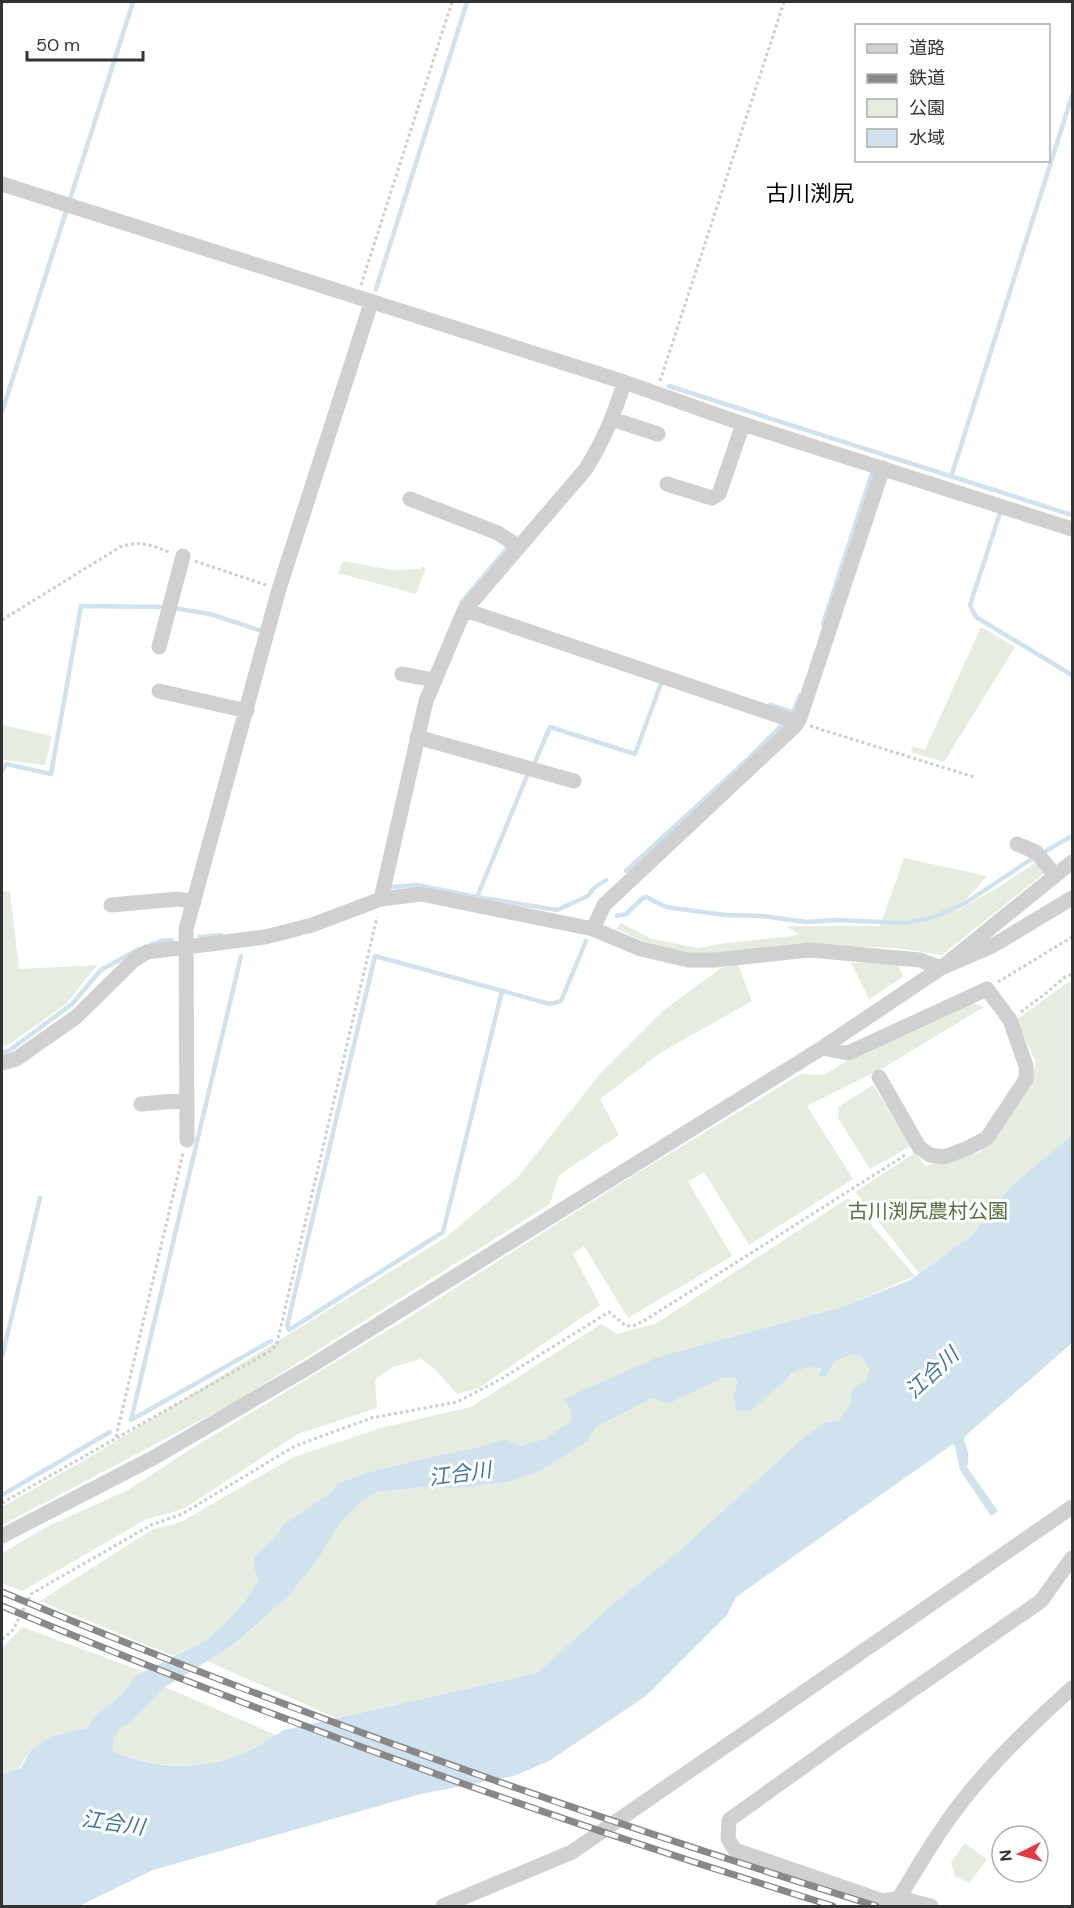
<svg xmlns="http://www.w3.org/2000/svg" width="1074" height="1908" font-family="'DM Sans','Noto Sans JP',sans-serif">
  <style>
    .green { fill: #e6ecdf }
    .water { fill: #cfe2ee; fill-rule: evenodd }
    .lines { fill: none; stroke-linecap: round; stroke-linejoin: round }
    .stream { stroke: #cfe2ee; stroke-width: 4.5 }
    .path { stroke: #cdcdcd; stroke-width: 3; stroke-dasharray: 3 3; stroke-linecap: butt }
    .minor { stroke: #d0d0d0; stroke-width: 15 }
    .rail-casing { stroke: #888; stroke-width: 7 }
    .rail { stroke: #fff; stroke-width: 4.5; stroke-dasharray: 14; stroke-linecap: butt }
    .labels { text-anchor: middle; stroke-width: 6; stroke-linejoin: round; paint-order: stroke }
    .park-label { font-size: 20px; fill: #56703f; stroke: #fff }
    .water-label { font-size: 21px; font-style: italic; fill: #3f7597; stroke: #fff }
    .quarter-label { font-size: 22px; fill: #000; stroke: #fff }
  </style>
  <rect width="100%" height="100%" fill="#fff"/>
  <path class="green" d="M343 561 392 570 420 569 422 566 426 568 416 594 338 573Z
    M981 627 1015 647 944 762 911 752 913 746 925 750Z
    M2 725 52 736 45 765 4 760 2 763Z
    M904 858 987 876 955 912 999 887 1038 861 1046 872 942 955 896 948 813 945 703 956 650 944 616 929 621 923 652 939 698 948 727 943 800 935 786 926H880Z
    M2 891 10 892 19 969 97 965 66 1004 8 1045 2 1047Z
    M851 963H898L903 977 869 999Z
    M738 965 752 1001 660 1053 600 1099 619 1135 559 1175 550 1204 237 1401 2 1525V1507L90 1457 445 1238 517 1178 600 1074 664 1010 721 968Z
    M1072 982V1135L1010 1187 972 1235 919 1273 855 1192 915 1153 925 1166 978 1153 1000 1132 1029 1085 1036 1062 1016 1020 1067 983Z
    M972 1003 984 1007 883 1068 807 1106 853 1179 749 1245 704 1172 688 1182 732 1256 628 1318 584 1246 573 1254 600 1305 479 1388 457 1394 435 1369 421 1359 393 1367 375 1379 377 1408 298 1434 183 1509 145 1520 22 1591 2 1583V1553L50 1525 128 1490 191 1449 408 1318 634 1175 801 1074 824 1075 852 1058Z
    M873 1085 911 1146 870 1169 838 1118V1107Z
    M848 1198 915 1276 845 1306 658 1357 565 1400 571 1411V1421C555 1432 534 1451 513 1444L439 1455 365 1473 337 1484 331 1492 282 1526 277 1535 254 1557 258 1580 245 1601 223 1626 203 1642 174 1656 40 1601 153 1529 181 1522 294 1457 384 1427 471 1407 601 1324 617 1334 657 1323Z
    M853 1354 861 1356 869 1367 866 1380 853 1388 849 1406 839 1420 823 1423 802 1439 680 1550 614 1603 537 1673 336 1718 207 1661 233 1646 290 1595 320 1556 340 1523 360 1502 377 1492 435 1486 452 1489 506 1482 539 1472 588 1441 596 1427 653 1398 668 1404 723 1378 734 1377 738 1381 733 1396 736 1411 802 1369 817 1367 821 1373 835 1361Z
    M23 1627 144 1672 135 1676 122 1694 97 1714 87 1728 30 1751 18 1769 2 1774V1648Z
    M165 1687 276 1735C267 1740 258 1747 248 1751 208 1771 153 1769 113 1751V1740L119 1730 131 1722Z
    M965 1843 987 1860 969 1883 955 1876 951 1863Z"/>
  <path class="water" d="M1072 1135V1343L965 1436 964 1441C969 1450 969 1458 967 1467L998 1511 991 1516 960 1470 955 1446 953 1444 736 1597 727 1615 646 1696 549 1761 514 1776 421 1794 153 1870 79 1906H2V1774L21 1768 30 1751 50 1737 87 1728 97 1714 122 1694 135 1676 203 1642 223 1626 245 1601 258 1580 254 1567V1557L277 1535 282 1526 331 1492 337 1484 365 1473 439 1455 473 1449 506 1439 520 1446 545 1439 571 1421V1411L564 1399 658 1357 845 1306 910 1280 972 1235 1010 1187ZM853 1354 861 1356 869 1368 866 1380 853 1388 849 1406 839 1420 823 1423 802 1439 680 1550 614 1603 537 1673 284 1730C272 1737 260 1746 248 1751 208 1771 153 1770 113 1751V1740L119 1730 131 1722 165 1687 232 1646 290 1595 320 1556 340 1523 360 1502 377 1492 435 1486 452 1489 507 1482 539 1472 588 1441 596 1427 653 1398 668 1404 723 1378 734 1377 738 1381 733 1396 736 1411 752 1410 791 1375 802 1369 817 1367 820 1369V1376L825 1377 835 1361Z"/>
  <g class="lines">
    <path class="stream" d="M376 289 467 2
      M669 386 1072 515
      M2 412 133 2
      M951 477 1072 96
      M1000 513 970 605 976 617 1072 675
      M461 603 510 545
      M823 624 872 473
      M770 705 793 712 800 695
      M534 764 550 727 635 754 663 678
      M2 771 6 764 51 774 81 606 167 607 210 614 259 630
      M626 871 747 760 786 721
      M391 887 417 885 477 897 557 910 588 896 594 888 606 880
      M477 897 527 776
      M617 916 626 914 643 898 646 897 666 907 725 915 763 916 806 922 836 920 905 923 931 918 964 904 1030 860 1072 836
      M200 937 221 935
      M150 945 161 941 172 940
      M502 991 443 1232 289 1330 287 1326 375 956 550 1004 561 1001 586 941
      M2 1053 10 1050 72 1004 101 970 139 949
      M2 1357 40 1198
      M131 1420 241 956
      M131 1420 271 1341
      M2 1495 110 1432"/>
    <path class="path" d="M361 285 452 2
      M660 381 784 2
      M195 561 266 585
      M2 620 120 547C139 540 151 545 169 552
      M810 726 974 777
      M998 982 1072 937
      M1021 1012 1045 994 1065 977 1072 974
      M116 1437 183 1153
      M2 1503 272 1350 277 1343 377 917
      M2 1639 13 1630 31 1594 151 1525 182 1514 295 1446 371 1418 457 1402 501 1379 609 1312 626 1326H633L647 1319 907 1154"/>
    <path class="minor" d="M2 184 624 382 743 424 1072 529
      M612 419 658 434
      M667 484 712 498 719 494 743 424
      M410 499 498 533 519 547
      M465 610 797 722
      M159 647 183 556
      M402 674 434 680
      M159 691 247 711
      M417 737 574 781
      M1017 844 1036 852 1055 875
      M381 899 426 701 464 611 585 470C603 442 615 414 624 382
      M111 905 178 899 194 902
      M593 929 604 905 795 726 800 718 883 468
      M822 1048 848 1053 987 989 1010 1020 1026 1066V1079L987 1138 968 1148 944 1157 930 1155 919 1147 879 1077
      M2 1063 16 1059 76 1017 134 960 147 952 265 937 312 925 381 899 421 894 593 929 641 949 688 960H715L810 950 920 960 941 968 994 945 1072 898
      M141 1104 186 1100
      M187 1140 186 929 279 589 371 303
      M2 1536 153 1458 311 1366 822 1048 941 968 1072 862
      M443 1906 572 1852 1072 1507
      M894 1906C916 1870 937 1833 964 1799 996 1758 1034 1722 1072 1688
      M931 1906 899 1898 883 1901 735 1850 728 1839 729 1820 842 1739 1041 1601 1072 1558"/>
    <g class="rail-casing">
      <path id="rail" d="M2 1592C288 1712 580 1814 876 1906
        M2 1606C274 1720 551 1819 833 1906"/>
    </g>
    <use href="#rail" class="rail"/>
  </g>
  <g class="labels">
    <g class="park-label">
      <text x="928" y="1218">古川渕尻農村公園</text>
    </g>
    <g class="water-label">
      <text transform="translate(932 1373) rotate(-43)" y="7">江合川</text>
      <text transform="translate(460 1474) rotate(-8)" y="7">江合川</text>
      <text transform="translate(113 1823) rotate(8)" y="7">江合川</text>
    </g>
    <g class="quarter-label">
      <text x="810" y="201">古川渕尻</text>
    </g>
  </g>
  <rect width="1074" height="1908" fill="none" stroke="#333333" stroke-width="6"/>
  <rect x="855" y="24" width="195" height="138" fill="#ffffff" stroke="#adadad" stroke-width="1.5"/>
  <rect x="867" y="44" width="30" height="9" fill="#d0d0d0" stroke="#adadad" stroke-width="1.5"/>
  <text x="909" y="54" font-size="18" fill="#333333">道路</text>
  <rect x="867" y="74" width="30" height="9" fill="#888888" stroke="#adadad" stroke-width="1.5"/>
  <text x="909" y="84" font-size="18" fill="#333333">鉄道</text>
  <rect x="867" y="99" width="30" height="18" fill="#e6ecdf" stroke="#adadad" stroke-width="1.5"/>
  <text x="909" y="114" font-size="18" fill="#333333">公園</text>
  <rect x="867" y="129" width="30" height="18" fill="#cfe2ee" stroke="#adadad" stroke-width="1.5"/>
  <text x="909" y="144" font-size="18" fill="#333333">水域</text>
  <g transform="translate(1020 1854) rotate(264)"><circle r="28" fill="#ffffff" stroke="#adadad" stroke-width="1.5"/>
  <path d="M0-4.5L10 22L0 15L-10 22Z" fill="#e63946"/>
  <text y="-9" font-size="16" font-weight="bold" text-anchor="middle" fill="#333333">N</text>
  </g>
  <path d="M27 51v9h116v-9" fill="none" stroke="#333333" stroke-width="3"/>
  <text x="36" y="51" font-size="18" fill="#333333" stroke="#ffffff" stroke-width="4.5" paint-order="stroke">50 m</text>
</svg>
